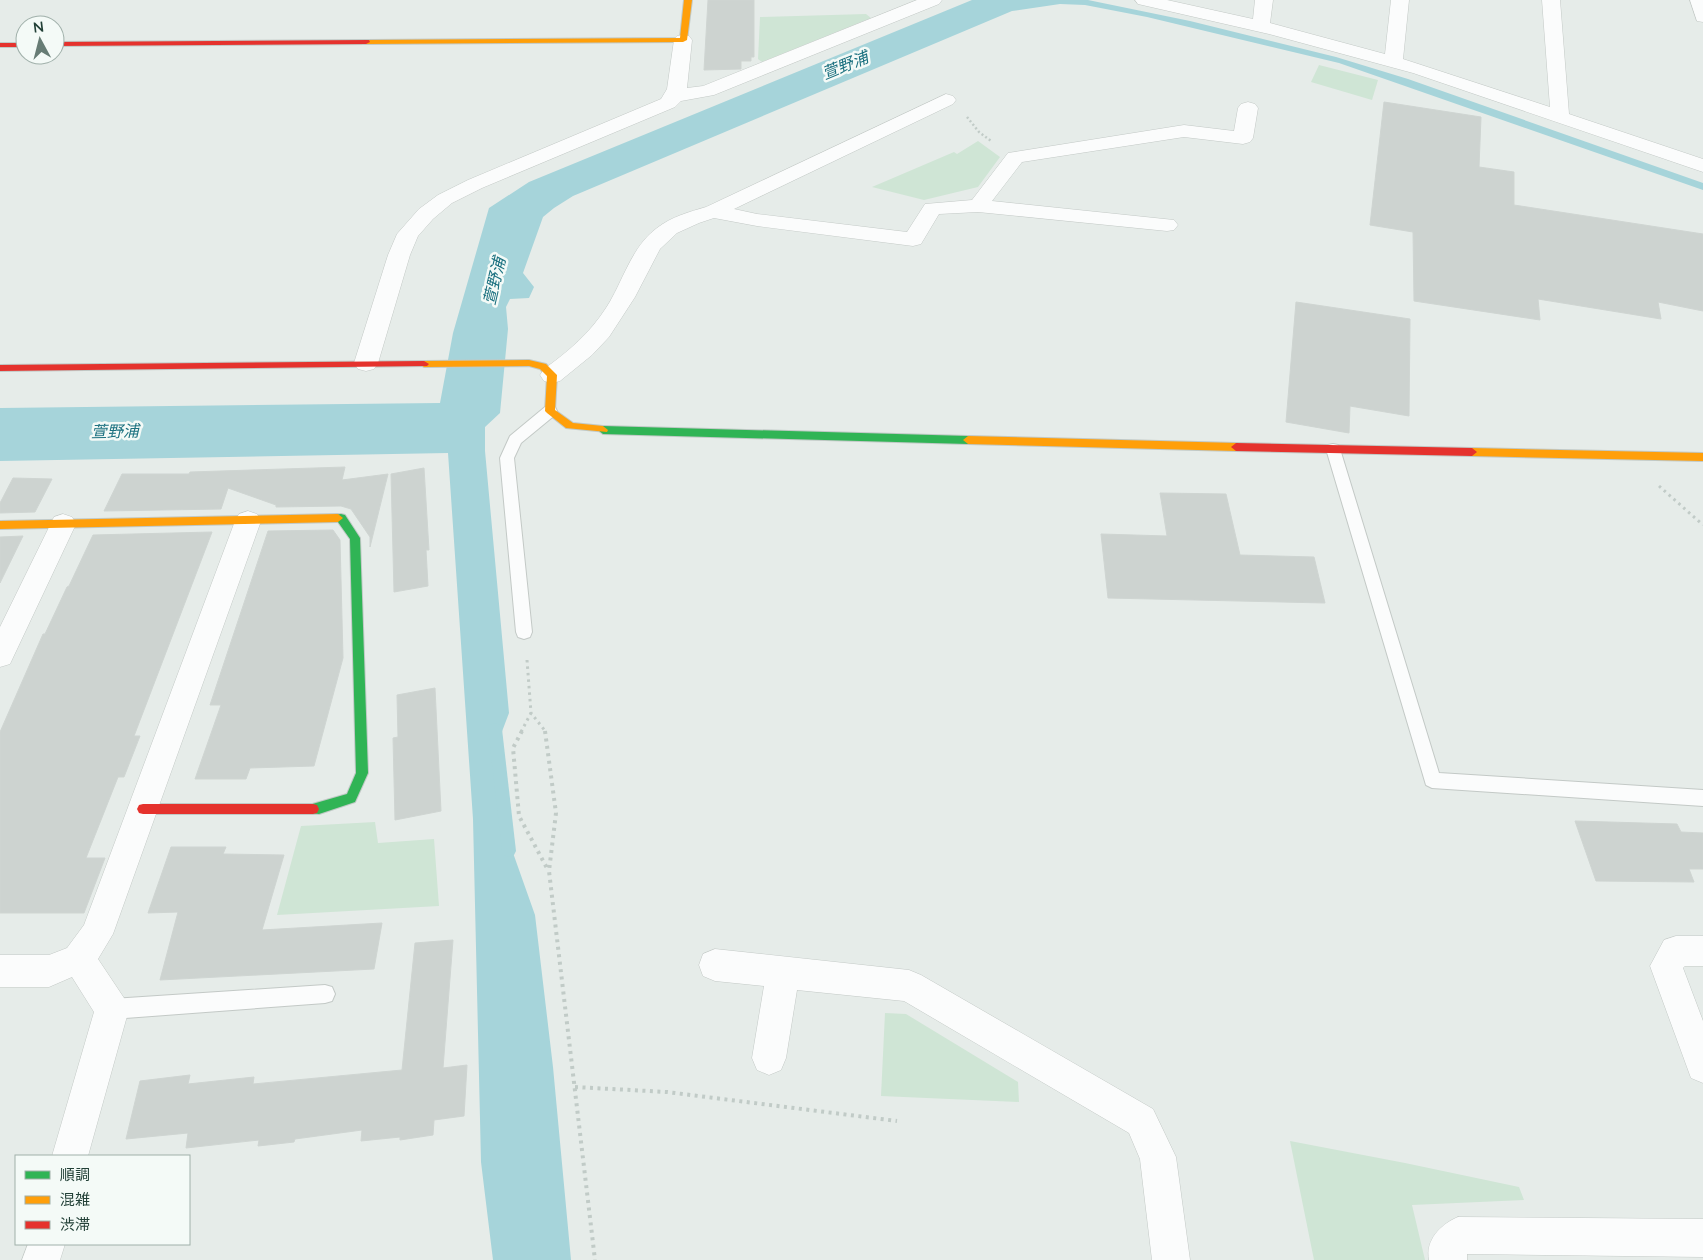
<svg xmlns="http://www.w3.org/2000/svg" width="1703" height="1260" font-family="Lato,'Noto Sans JP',sans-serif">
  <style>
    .green { fill: #cfe5d5 }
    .water { fill: #a6d4da }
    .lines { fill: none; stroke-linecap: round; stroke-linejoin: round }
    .stream { fill: #a6d4da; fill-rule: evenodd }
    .building { fill: #cdd3d0; stroke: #cfd5d2 }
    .lane-casing { stroke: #c3c9c6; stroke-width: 2 }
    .street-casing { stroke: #c3c9c6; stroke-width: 1 }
    .fast-casing { stroke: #c1c9c6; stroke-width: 2 }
    .slow-casing { stroke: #c1c9c6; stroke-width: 2 }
    .jam-casing { stroke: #c1c9c6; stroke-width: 2 }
    .path-far2 { stroke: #c1cbc7; stroke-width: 2.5; stroke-dasharray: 2 2.5; stroke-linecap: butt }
    .path-far1 { stroke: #c1cbc7; stroke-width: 3; stroke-dasharray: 2.5 4; stroke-linecap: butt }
    .path { stroke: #c1cbc7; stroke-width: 4; stroke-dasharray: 3 4.5; stroke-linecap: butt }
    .lane { fill: #fbfcfc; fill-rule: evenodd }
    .street { fill: #fbfcfc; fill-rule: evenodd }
    .fast { fill: #30b455; fill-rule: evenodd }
    .slow { fill: #ff9f0a; fill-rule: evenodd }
    .jam { fill: #e5322d; fill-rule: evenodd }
    .labels { text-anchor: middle; stroke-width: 5; stroke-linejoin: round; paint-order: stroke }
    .far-water-label { font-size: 16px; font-style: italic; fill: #1a707f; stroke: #f4faf7 }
  </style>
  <rect width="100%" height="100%" fill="#e6ece9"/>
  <path class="green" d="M866 14 871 18 762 62 758 59 760 17Z
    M1319 65 1378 80 1372 100 1311 82Z
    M978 141 1000 157 978 187 924 200 872 187 954 152 957 154Z
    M375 822 378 843 434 839 439 906 277 915 301 826Z
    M885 1013 906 1014 1018 1082 1019 1102 881 1096Z
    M1290 1141 1405 1163 1519 1187 1524 1200 1412 1205 1425 1260H1314Z"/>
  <path class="water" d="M972 0H1088L1190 21 1336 57 1408 79 1703 183V190L1339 63 1147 17 1085 5 1060 4 1012 11 573 196 554 208 543 217 523 273 534 287 529 298 510 299 506 307 508 329 500 413 485 427V451L509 713 495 750 500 816 535 915 553 1067 571 1260H493L481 1162 473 819 448 453 0 461V408L440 403 453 333 489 208 529 182Z"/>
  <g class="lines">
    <path class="stream" d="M495 723 500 725 502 729 516 851 514 855 509 857 504 855 502 851 488 729 490 725Z"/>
  </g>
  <path class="building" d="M708 0H754V57H751V61H741V69L704 70Z
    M1384 102 1481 117 1479 167 1514 172V205L1703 234V311L1658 302 1661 319 1538 299 1540 320 1414 301 1413 232 1370 225Z
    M1296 302 1410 319 1409 416 1350 406 1349 433 1286 422Z
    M345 467 342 480 388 474 370 547V537L351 509 341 506 276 507V505L228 488 221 509 104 511 122 474H189L190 472Z
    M424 468 429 550H426L428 586 394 592 391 474Z
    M13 478 52 479 35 512 0 513V503Z
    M1160 493 1226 494 1240 555 1314 557 1325 603 1108 598 1101 534 1167 536Z
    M333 530 340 540 343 658 314 766 250 768 246 779H195L221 705H210L268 531Z
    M212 532 134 736H140L124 777H118L86 858H105L84 913H0V732L43 634H45L67 587 69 586 93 535Z
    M23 536 0 583V537Z
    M435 688 441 811 395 820 393 738 398 737 397 695Z
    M1575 821 1677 824 1681 832 1703 833V869H1689L1694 882 1596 881Z
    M171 847H226L223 854 284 855 262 930 382 923 374 969 160 980 178 912 148 913Z
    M453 940 443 1068 467 1065 464 1116 434 1120 433 1135 400 1140V1137L361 1141 362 1130 295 1139 294 1142 258 1146 259 1140 186 1148 188 1133 126 1139 140 1081 190 1075 188 1084 254 1077 253 1084 402 1070 415 943Z"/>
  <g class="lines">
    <g class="lane-casing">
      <path id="lane" d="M550 406 555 407 557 411 555 415 521 443 514 458 532 632 530 637 524 639 518 637 516 632 500 458 510 436 545 407Z
        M1333 444 1338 445 1340 449 1439 773 1703 790V806L1432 788 1426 785 1326 449 1328 445Z
        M325 985 332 987 335 994 332 1001 325 1003 112 1019 105 1016 102 1009 105 1002 112 999Z"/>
    </g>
    <g class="street-casing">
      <path id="street" d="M917 0H942L939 4 714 95 681 101 675 107 482 188 452 203 433 219 418 236 410 255 378 363 374 369 366 371 358 369 354 363 388 255 397 234 419 209 438 195 468 180 661 99 667 89 674 40 677 36 683 35 689 36 692 40 687 88 703 86Z
        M1135 0H1167L1253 19 1255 0H1273L1270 23 1385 54 1391 0H1409L1403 59 1550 107 1542 0H1560L1569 114 1703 159V172L1413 73 1269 34 1138 4Z
        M1690 0H1703V22L1697 21Z
        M946 94 953 96 956 100 953 104 734 209 757 214 907 232 925 204 972 200 1008 153 1184 125 1234 131 1238 108 1241 104 1248 102 1255 104 1258 108 1253 138 1250 142 1243 144 1184 137 1022 162 992 201 1174 220 1178 225 1174 230 1167 231 978 212 939 214 921 244 913 246 757 226 714 218 699 223 677 233 660 249 635 297 609 337 592 355 560 381 552 383 544 381 540 375 544 369C568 352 590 333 606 308 623 282 631 247 657 228 671 217 689 212 706 207Z
        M248 511 257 514 261 521 113 934 98 959 124 998 129 1009 88 1156H52L94 1012 72 977 49 987H0V955H49L67 948 84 925 235 521 239 514Z
        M63 514 72 517 76 524 10 664 0 667V627L54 517Z
        M1676 936H1703V966H1685L1683 968 1703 1021V1083L1691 1078 1650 966 1664 940Z
        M715 949 909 970 921 975 1153 1109 1176 1157 1190 1260H1152L1140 1159 1129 1133 904 1001 797 990 786 1058 781 1070 769 1075 757 1070 752 1058 764 986 715 981 703 976 699 965 703 954Z
        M1458 1217 1703 1219V1257L1467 1254V1260H1429C1425 1240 1441 1224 1458 1217Z
        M28 1244H65L60 1260H22Z"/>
    </g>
    <g class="fast-casing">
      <path id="fast" d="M603 426 968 436 973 440 968 444 603 434 598 430Z
        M341 514 345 515 360 538 368 773 355 802 319 814 309 813 307 809 309 805 347 794 356 773 350 539 338 522 333 518 334 515Z"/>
    </g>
    <g class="slow-casing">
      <path id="slow" d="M684 0H692L687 40 683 42 366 44 362 42 366 40 680 38Z
        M529 360 546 364 557 375 555 410 573 423 603 426 608 430 607 432 566 428 547 413 545 411 547 376 540 369 529 366 424 367 419 364 424 361Z
        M968 436 1236 443 1241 447 1236 451 968 444 963 440Z
        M1472 448 1703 453V461L1472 456 1467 452Z
        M338 514 343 518 338 522 0 529V521Z"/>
    </g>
    <g class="jam-casing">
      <path id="jam" d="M369 40 370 42 366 44 55 46V42Z
        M0 43H25V47H0Z
        M424 361 429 364 427 366 0 371V365Z
        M1236 443 1472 448 1477 452 1472 456 1236 451 1231 447Z
        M143 804H313L317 805 319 809 317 813 313 814H143L139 813 137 809 139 805Z"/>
    </g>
    <path class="path-far2" d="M967 117 979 132 991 141"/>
    <path class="path-far1" d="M1659 486 1703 525
      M527 660 531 713 546 732
      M521 732 531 713"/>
    <path class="path" d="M522 731 513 748 519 816 548 870
      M545 731 556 813 549 871 595 1260
      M575 1087 667 1092 897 1121"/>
    <use href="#lane" class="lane"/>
    <use href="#street" class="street"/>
    <use href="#fast" class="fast"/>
    <use href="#slow" class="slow"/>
    <use href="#jam" class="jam"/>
  </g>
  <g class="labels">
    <g class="far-water-label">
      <text transform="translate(845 65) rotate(-22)" y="6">萱野浦</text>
      <text transform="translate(494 281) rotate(-77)" y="6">萱野浦</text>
      <text transform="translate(115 431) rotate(-1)" y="6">萱野浦</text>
    </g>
  </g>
  <rect x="15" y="1155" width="175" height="90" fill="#f4faf7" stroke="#a0b0aa"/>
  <rect x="25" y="1171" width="25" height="8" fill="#30b455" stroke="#a0b0aa"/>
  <text x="60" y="1180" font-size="15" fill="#224037">順調</text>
  <rect x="25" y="1196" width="25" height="8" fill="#ff9f0a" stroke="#a0b0aa"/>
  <text x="60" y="1205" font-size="15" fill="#224037">混雑</text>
  <rect x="25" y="1221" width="25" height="8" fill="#e5322d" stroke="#a0b0aa"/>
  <text x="60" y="1230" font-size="15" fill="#224037">渋滞</text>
  <g transform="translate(40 40) rotate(353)"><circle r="24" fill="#f4faf7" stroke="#a0b0aa"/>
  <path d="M0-4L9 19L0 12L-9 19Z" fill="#677c75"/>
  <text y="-8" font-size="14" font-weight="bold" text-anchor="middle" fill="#224037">N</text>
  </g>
</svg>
